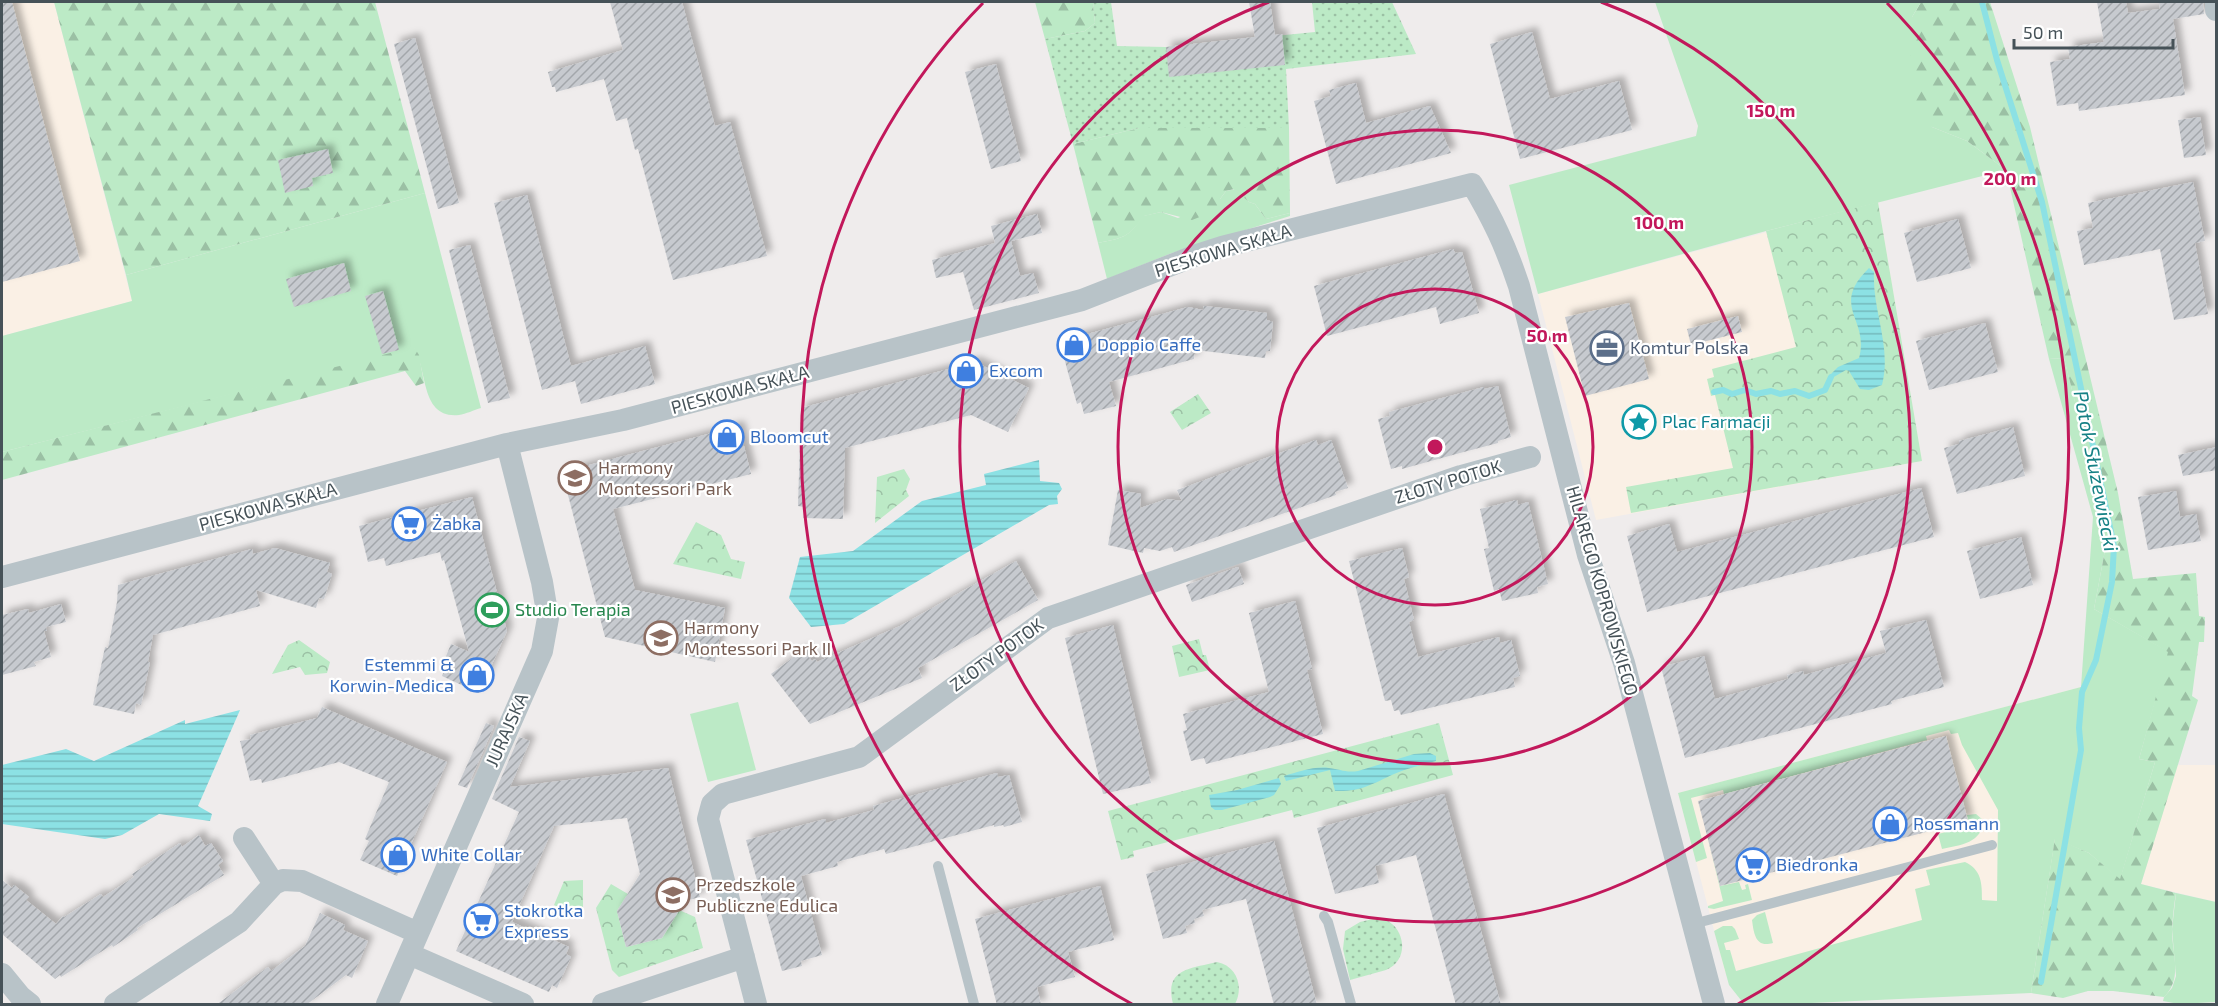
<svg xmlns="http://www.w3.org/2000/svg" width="2218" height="1006" font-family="'Exo 2',sans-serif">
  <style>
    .commercial { fill: #faf0e5 }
    .grass { fill: #bceac6 }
    .forest { fill: url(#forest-firs) }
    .park { fill: url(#park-crowns) }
    .garden { fill: url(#garden-dots) }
    .water { fill: url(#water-rules) }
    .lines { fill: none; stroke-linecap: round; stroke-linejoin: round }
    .stream { stroke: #8ce1e4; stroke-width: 6 }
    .building { fill: url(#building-hatch); filter: url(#shadow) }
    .service { stroke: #b8c3c8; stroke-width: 10 }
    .minor { stroke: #b8c3c8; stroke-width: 22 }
    .ring { fill: none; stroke: #c2185b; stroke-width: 3 }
    .labels { text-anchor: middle; stroke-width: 4.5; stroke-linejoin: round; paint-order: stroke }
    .street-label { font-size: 18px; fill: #465258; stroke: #fff }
    .shop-label { font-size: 18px; fill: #366cbe; stroke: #fff; text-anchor: start }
    .service-label { font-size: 18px; fill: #4e5e75; stroke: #fff; text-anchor: start }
    .culture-label { font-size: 18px; fill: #0d838f; stroke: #fff; text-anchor: start }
    .education-label { font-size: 18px; fill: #785e54; stroke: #fff; text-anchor: start }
    .leisure-label { font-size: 18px; fill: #27864d; stroke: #fff; text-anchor: start }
    .water-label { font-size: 20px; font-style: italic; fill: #158185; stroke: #fff }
    .centre { fill: #c2185b; stroke: #fff; stroke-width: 3 }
    .ring-label { font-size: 18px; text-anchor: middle; font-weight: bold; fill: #c2185b; stroke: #fff; stroke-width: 4.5; stroke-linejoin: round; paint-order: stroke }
  </style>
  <defs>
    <pattern id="forest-firs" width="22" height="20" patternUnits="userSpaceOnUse" patternTransform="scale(1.5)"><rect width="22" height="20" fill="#bceac6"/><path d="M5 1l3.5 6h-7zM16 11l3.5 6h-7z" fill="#9bc0a4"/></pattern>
    <pattern id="park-crowns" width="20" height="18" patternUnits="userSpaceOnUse" patternTransform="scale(1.5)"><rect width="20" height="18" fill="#bceac6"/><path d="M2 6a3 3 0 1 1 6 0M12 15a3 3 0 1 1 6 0" fill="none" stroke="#9bc0a4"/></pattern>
    <pattern id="garden-dots" width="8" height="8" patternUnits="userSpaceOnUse" patternTransform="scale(1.5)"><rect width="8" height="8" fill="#bceac6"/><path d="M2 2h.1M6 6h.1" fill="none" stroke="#9bc0a4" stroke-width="1.8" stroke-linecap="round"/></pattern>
    <pattern id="water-rules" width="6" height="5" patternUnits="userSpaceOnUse" patternTransform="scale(1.5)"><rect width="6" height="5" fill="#8ce1e4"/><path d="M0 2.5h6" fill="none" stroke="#74b9bc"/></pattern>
    <pattern id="building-hatch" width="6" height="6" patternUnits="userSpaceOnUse" patternTransform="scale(1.5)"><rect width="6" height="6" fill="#c7cacf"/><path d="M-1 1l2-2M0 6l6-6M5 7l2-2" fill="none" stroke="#a3a7ab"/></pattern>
    <filter id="shadow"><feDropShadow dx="5.5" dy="-5.5" stdDeviation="3" flood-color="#0004"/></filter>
  </defs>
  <rect width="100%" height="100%" fill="#efecec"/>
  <path class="commercial" d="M2 2H54L132 301 2 336Z
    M1878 202 1922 461 1596 520 1538 294Z
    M2081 687 2044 904 1742 983 1725 972 1678 793Z
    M2177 765H2216V902L2141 884Z"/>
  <path class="grass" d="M1655 2H1921L1912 17 1932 127 1967 141 2006 170 1766 231 1538 294 1509 185 1696 136 1698 126Z
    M1235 189 1249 202 1255 204 1266 219 1290 213V216L1172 253 1107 279 1098 243C1123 238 1128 238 1143 216L1161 212 1178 218 1220 199 1226 191Z
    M425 193 481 408C474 410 466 414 459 415 420 419 428 370 414 348L2 452V336L132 301 126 275Z
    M2064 358 2108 534 2094 609 2169 652 2139 759 2155 762 2120 880 2089 853 2055 839 2031 993 1789 1004H1744L1729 985 1714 931 1723 926H1732L1735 929 1739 939 1724 943 1726 950H1730L1736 971 1922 920 1915 889 1930 885 1926 870 1965 862C1982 870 1982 884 1982 900L1997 901 1998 810 1962 745 1958 733 1951 734 1949 730 1926 736 1927 740 1724 794 1723 790 1691 798 1707 858 1696 862 1678 793 2081 687 2093 517 2049 359Z
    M738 702 756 770 708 782 690 714Z
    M1976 814 1983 820C1983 843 1960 845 1942 849L1938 834 1946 832 1945 827 1968 821 1967 815Z
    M1709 843 1720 886 1739 882 1742 890 1746 889 1745 885 1748 884 1752 900 1714 909 1708 908V906L1723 901Z
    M2176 893 2216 902V1002L2179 1004 2163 1001 2164 997 2172 988 2176 976 2172 929Z
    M1765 912 1773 943C1756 948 1754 935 1752 920L1757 915Z"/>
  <path class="forest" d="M54 2H375L425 193 126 275Z
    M1035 2H1093L1095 23 1085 31 1045 39Z
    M1921 2H1990L2030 127 2118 493 2133 579 2196 573 2199 616 2205 617 2204 642H2199L2192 696 2198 700 2141 884 2176 893C2174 904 2173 916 2172 927 2171 952 2184 977 2164 997L2113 991H2088L2063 998 2031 993 2055 838 2089 853 2120 879 2155 762 2139 759 2168 652 2094 609 2108 534 2064 358 2049 359 2006 170 1967 141 1932 127 1917 110 1909 77 1912 17Z
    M1139 128H1289L1290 213 1266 219 1255 204 1249 202 1234 189 1226 191 1220 199V209L1192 220 1161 212 1144 216C1128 238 1123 238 1098 243L1073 144Z
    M414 347 419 355 424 383 416 386 405 371 2 480V452Z"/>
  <path class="park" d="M1878 202 1922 461 1631 513 1626 487 1733 468 1715 395 1711 396 1707 379 1714 377 1712 369 1796 347 1766 231Z
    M1198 394 1211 413 1182 430 1170 412Z
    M904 469 910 479 906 490 909 496 875 523 877 477Z
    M696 522 721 535 731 559 745 562 741 579 673 564Z
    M1199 639 1203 655H1206L1210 670 1179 677 1172 646Z
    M299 640 330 662 327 673 305 675 300 667 272 674 288 645Z
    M1439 723 1453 775 1294 818 1292 810 1133 851 1134 857 1121 860 1108 811Z
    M583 880V919L554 905 564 881Z
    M611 884 628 894 617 911 626 947 662 938 679 910 695 917 703 948 619 977 612 970 596 908Z"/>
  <path class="garden" d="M1093 2H1111L1117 46 1166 47 1315 32 1312 2H1392L1416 54 1286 69 1289 128H1139L1073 144 1045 39 1085 31 1095 23Z
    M1377 918C1405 920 1412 960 1386 970L1350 980 1343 949 1345 931 1360 922Z
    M1217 962C1237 966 1244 987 1235 1004H1173C1164 968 1190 969 1217 962Z"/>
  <path class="water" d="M1869 268 1874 272C1872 311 1892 346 1882 385L1869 390 1860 389 1849 371 1846 370 1832 378 1830 375 1838 367 1859 358C1870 319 1829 307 1869 268Z
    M1039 460 1040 481 1059 483 1062 489 1057 496 1058 504 1049 505 844 624 811 627 789 598 800 557 853 551 922 501 986 485 984 474Z
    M240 710 198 806 212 814 210 821 159 814 122 835 105 839 2 824V765L66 749 94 761 185 720V724Z
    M1430 753 1436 756V761C1422 765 1408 768 1394 774 1372 784 1361 792 1335 791L1330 770 1286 781 1284 776C1298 772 1314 766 1329 768 1340 769 1345 773 1358 771L1414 754Z
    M1279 778 1281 784 1274 795 1270 797 1222 810H1215L1211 807 1209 795 1237 790Z"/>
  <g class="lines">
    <path class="stream" d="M1982 2 1997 60 2042 202 2114 546 2112 582 2096 660 2082 692 2079 728 2081 750 2041 982
      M1714 392 1723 390 1732 394 1745 390 1756 394 1771 391 1780 394 1795 391 1809 396 1825 390 1831 377"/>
  </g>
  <path class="building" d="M2 2H12L80 261 2 282Z
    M610 2H682L715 126 730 122 767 256 673 280 638 149 635 150 627 118 616 121 604 79 556 92 555 87H552L548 72 623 50Z
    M1249 2H1270L1275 35 1282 34 1285 65 1169 77 1166 47 1255 37Z
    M2097 2H2126L2128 13 2160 9 2159 2H2203L2204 14 2173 19 2185 95 2079 111 2078 103 2057 106 2050 62 2070 59 2068 47 2104 42Z
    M1532 32 1550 99 1619 81 1632 130 1520 159 1490 44Z
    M415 38 459 203 438 209 394 44Z
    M996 64 1021 161 991 169 965 72Z
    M1356 83 1366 123 1430 106 1451 153 1336 184 1314 101 1331 96 1329 90Z
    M2200 117 2206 155 2184 158 2178 120Z
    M328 149 333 173 312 178 313 186 285 193 278 160Z
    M2193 182 2205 241 2195 243 2208 314 2174 320 2160 249 2084 265 2077 231 2093 228 2088 203Z
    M527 195 571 366 645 346 655 384 581 404 575 381 542 390 494 203Z
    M1037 214 1042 233 1011 241 1020 276 1033 273 1039 293 974 310 963 272 936 278 932 260 995 243 991 226Z
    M1958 219 1971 268 1917 282 1904 233Z
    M470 245 510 398 488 403 449 250Z
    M1453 249 1455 253 1462 252 1479 313 1440 324 1436 307 1327 336 1314 286Z
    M344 263 351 291 294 307 286 279Z
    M383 291 399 350 382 354 365 296Z
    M1629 303 1649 379 1585 396 1565 317Z
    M1204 306 1267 313V320L1273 322 1270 351H1266L1265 358 1195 350 1194 359 1109 382 1116 406 1084 414 1081 402 1077 404 1067 369 1063 353 1068 351 1065 340 1188 307 1203 310Z
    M1738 316 1742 332 1691 345 1687 329Z
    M1985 323 1998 372 1929 390 1916 341Z
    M975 362 1029 388 1008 432 971 415 845 448 843 519 803 518 804 507 798 506 801 408Z
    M1498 386 1511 437 1498 441V443L1460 453 1402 469V466L1391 469 1378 419 1390 416 1389 412 1484 387V389Z
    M739 426 751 474 613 509 635 590 725 608 715 662 605 637 562 472Z
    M2013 427 2025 476 1957 494 1944 448 1959 444V441Z
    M1316 440 1318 445 1331 440 1348 488 1335 492 1336 495 1174 552 1172 547 1160 551 1144 548 1143 553 1108 545 1118 490 1141 494 1140 508 1167 499 1182 501 1177 490Z
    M2217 447V470L2183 476 2178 455Z
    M1921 488 1934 537 1647 612 1627 536 1669 524 1677 552Z
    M2176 491 2180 517 2196 514 2201 541 2148 550 2138 497Z
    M472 497 507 631 479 693 442 676 446 667 442 666 451 644 469 652 444 560 442 561 440 552 386 566 384 558 368 562 359 526Z
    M1517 500 1518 505 1528 502 1548 584 1537 587 1538 593 1502 601 1499 589 1494 591 1484 549 1489 548 1480 509Z
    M2021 537 2033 585 1980 599 1967 551Z
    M275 548 330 563 327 572 332 574 324 599 319 598 316 608 256 590 260 606 153 635 148 662H150L141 705 136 703 134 714 93 705 105 647 108 648 117 602 118 585 252 549 253 554Z
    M1402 548 1409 577 1404 579 1414 620 1409 622 1418 657 1499 637 1500 643 1511 640 1520 676 1513 678 1515 687 1401 715 1399 710 1394 711 1391 700 1385 701 1349 561Z
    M1016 561 1038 600 918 668 922 678 810 724 771 674 803 650 812 661 815 659 817 662 900 626Z
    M1238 567 1244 584 1192 602 1186 585Z
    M1295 601 1312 669 1307 670 1323 734 1206 764 1204 758 1191 761 1183 731 1187 730 1183 714 1269 692 1249 613Z
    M61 604 66 622 46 627 47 631H44L51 657 34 662 36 666 2 675V615L28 609 29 613Z
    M1926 620 1944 687 1891 701 1892 704 1685 758 1661 667 1704 656 1715 699 1788 679 1787 675 1803 671 1804 675 1886 653 1880 631Z
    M1113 625 1151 783 1103 794 1065 638Z
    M322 707 447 762 397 876 360 860 369 841 365 839 389 782 339 762 262 783 261 779 250 781 240 741 251 739 250 735 317 718Z
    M486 723 494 726 467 788 458 785Z
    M1946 736 1968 821 1720 886 1698 801Z
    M519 737 530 741 510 787 668 768 700 897 685 901 662 938 626 947 617 911 640 874 627 818 554 826 512 922 569 947 566 954 571 957 557 988 552 985 549 992 456 951 519 812 492 799Z
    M997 773 998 777 1009 775 1022 822 1004 827 1003 825 994 827V825L886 854 884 849 837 862 838 866 801 876 822 955 801 961 802 966 782 971 746 840 825 819 826 823 874 810 873 806Z
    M1444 794 1501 1005H1456L1416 855 1375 866 1379 883 1335 894 1317 828Z
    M199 835 205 846 211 843 223 861 218 865 224 875 137 928 138 930 113 947 112 945 61 977 60 975 55 979 2 934V880L12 888 14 885 29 897 26 900 56 924 63 916 64 917 101 894 103 897 117 888 134 877 132 874 180 843 182 847Z
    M1274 841 1317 1005H1274L1246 899 1202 910 1204 916 1194 919 1195 923 1185 926 1187 933 1163 939 1146 874Z
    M1100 886 1114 940 1068 952 1075 977 1037 987 1041 1005H997L975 919Z
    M320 913 345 925 343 930 368 941 352 978 346 975 306 1005H216L268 967 271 971 305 946Z"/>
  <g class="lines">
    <path class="service" d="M938 866 974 1004
      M1324 916 1328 922 1351 1004
      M1693 924 1992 845"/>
    <path class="minor" d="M2216 2V10
      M2 577 507 444 623 420 1082 300 1197 255 1222 247 1472 184C1493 219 1506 247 1519 286L1588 555 1624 663 1714 1004
      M244 838 274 884
      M409 954 523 1004
      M2 974 20 996 30 1004
      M115 1004 239 922 274 884 283 880 302 881 418 933
      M387 1004 542 651 548 618 542 582 507 444
      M603 1004 744 957
      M756 1004 708 819 712 804 723 794 859 757 1048 618 1461 476 1530 457"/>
  </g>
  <g class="ring">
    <circle cx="1435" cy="447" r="158"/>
    <circle cx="1435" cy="447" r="317"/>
    <path d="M1601 2A475 475 0 1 1 1269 2"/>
    <path d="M1132 1004A634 634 0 0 1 983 3M1887 3A634 634 0 0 1 1738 1004"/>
  </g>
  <defs>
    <g id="shop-ring" transform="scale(1.725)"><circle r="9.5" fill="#fff" stroke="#3f7fe0" stroke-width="1.5"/><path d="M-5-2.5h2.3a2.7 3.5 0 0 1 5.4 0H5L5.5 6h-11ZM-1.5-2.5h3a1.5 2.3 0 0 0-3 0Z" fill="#3f7fe0"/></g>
    <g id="office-ring" transform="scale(1.725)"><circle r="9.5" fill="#fff" stroke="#5c6f8a" stroke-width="1.5"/><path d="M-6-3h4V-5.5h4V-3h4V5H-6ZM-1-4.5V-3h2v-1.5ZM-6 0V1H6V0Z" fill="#5c6f8a"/></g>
    <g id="sight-ring" transform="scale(1.725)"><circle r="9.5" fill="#fff" stroke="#0f9aa8" stroke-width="1.5"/><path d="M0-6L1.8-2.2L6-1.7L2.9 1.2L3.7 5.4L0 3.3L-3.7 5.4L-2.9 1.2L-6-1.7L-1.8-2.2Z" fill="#0f9aa8"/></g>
    <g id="school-ring" transform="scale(1.725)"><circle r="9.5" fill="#fff" stroke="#8d6e63" stroke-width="1.5"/><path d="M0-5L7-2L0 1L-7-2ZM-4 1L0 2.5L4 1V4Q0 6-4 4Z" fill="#8d6e63"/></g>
    <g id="supermarket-ring" transform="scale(1.725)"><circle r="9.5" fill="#fff" stroke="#3f7fe0" stroke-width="1.5"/><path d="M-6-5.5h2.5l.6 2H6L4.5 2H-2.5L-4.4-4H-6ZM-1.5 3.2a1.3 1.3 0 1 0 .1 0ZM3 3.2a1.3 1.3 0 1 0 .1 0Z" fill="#3f7fe0"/></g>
    <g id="stadium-ring" transform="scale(1.725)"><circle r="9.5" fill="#fff" stroke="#2e9e5b" stroke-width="1.5"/><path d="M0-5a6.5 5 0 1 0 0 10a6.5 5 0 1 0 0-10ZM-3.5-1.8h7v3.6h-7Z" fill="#2e9e5b"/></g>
  </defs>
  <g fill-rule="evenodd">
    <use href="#shop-ring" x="1074" y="345"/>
    <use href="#office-ring" x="1607" y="348"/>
    <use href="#shop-ring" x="966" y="371"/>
    <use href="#sight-ring" x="1639" y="422"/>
    <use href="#shop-ring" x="727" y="437"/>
    <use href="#school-ring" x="575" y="478"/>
    <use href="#supermarket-ring" x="409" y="524"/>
    <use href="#stadium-ring" x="492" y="610"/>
    <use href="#school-ring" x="661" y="638"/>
    <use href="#shop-ring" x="477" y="675"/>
    <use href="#shop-ring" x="1890" y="824"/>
    <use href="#shop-ring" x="398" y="855"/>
    <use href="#supermarket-ring" x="1753" y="865"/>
    <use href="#school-ring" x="673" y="895"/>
    <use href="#supermarket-ring" x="481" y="921"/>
  </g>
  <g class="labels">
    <g class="street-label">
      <text transform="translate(1223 251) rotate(-17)" y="6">PIESKOWA SKAŁA</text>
      <text transform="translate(740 390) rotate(-15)" y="6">PIESKOWA SKAŁA</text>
      <text transform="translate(1448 482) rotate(-17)" y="6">ZŁOTY POTOK</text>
      <text transform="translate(268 507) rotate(-15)" y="6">PIESKOWA SKAŁA</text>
      <text transform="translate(1602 591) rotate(74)" y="6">HILAREGO KOPROWSKIEGO</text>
      <text transform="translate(997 655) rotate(-36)" y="6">ZŁOTY POTOK</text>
      <text transform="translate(507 730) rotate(-66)" y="6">JURAJSKA</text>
    </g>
    <g class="shop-label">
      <text x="1097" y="351">Doppio Caffe</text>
      <text x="989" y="377">Excom</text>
      <text x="750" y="443">Bloomcut</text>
      <text x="432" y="530">Żabka</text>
      <text x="454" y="671" text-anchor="end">Estemmi &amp;<tspan x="454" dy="21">Korwin-Medica</tspan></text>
      <text x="1913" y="830">Rossmann</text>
      <text x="421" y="861">White Collar</text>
      <text x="1776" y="871">Biedronka</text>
      <text x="504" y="917">Stokrotka<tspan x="504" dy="21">Express</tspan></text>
    </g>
    <g class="service-label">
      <text x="1630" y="354">Komtur Polska</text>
    </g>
    <g class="culture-label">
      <text x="1662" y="428">Plac Farmacji</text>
    </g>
    <g class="education-label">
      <text x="598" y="474">Harmony<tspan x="598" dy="21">Montessori Park</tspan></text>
      <text x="684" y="634">Harmony<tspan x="684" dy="21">Montessori Park II</tspan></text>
      <text x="696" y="891">Przedszkole<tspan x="696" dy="21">Publiczne Edulica</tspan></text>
    </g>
    <g class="leisure-label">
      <text x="515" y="616">Studio Terapia</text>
    </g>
    <g class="water-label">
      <text transform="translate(2096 471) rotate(79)" y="7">Potok Służewiecki</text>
    </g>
  </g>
  <circle cx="1435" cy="447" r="9" class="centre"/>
  <g class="ring-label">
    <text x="1771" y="117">150 m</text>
    <text x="2010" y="185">200 m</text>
    <text x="1659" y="229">100 m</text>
    <text x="1547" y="342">50 m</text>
  </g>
  <rect width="2218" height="1006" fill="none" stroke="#465258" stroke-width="6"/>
  <path d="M2014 39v9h159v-9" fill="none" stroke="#465258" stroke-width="3"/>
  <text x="2023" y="39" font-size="18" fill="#465258" stroke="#ffffff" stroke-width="4.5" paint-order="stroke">50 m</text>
</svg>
